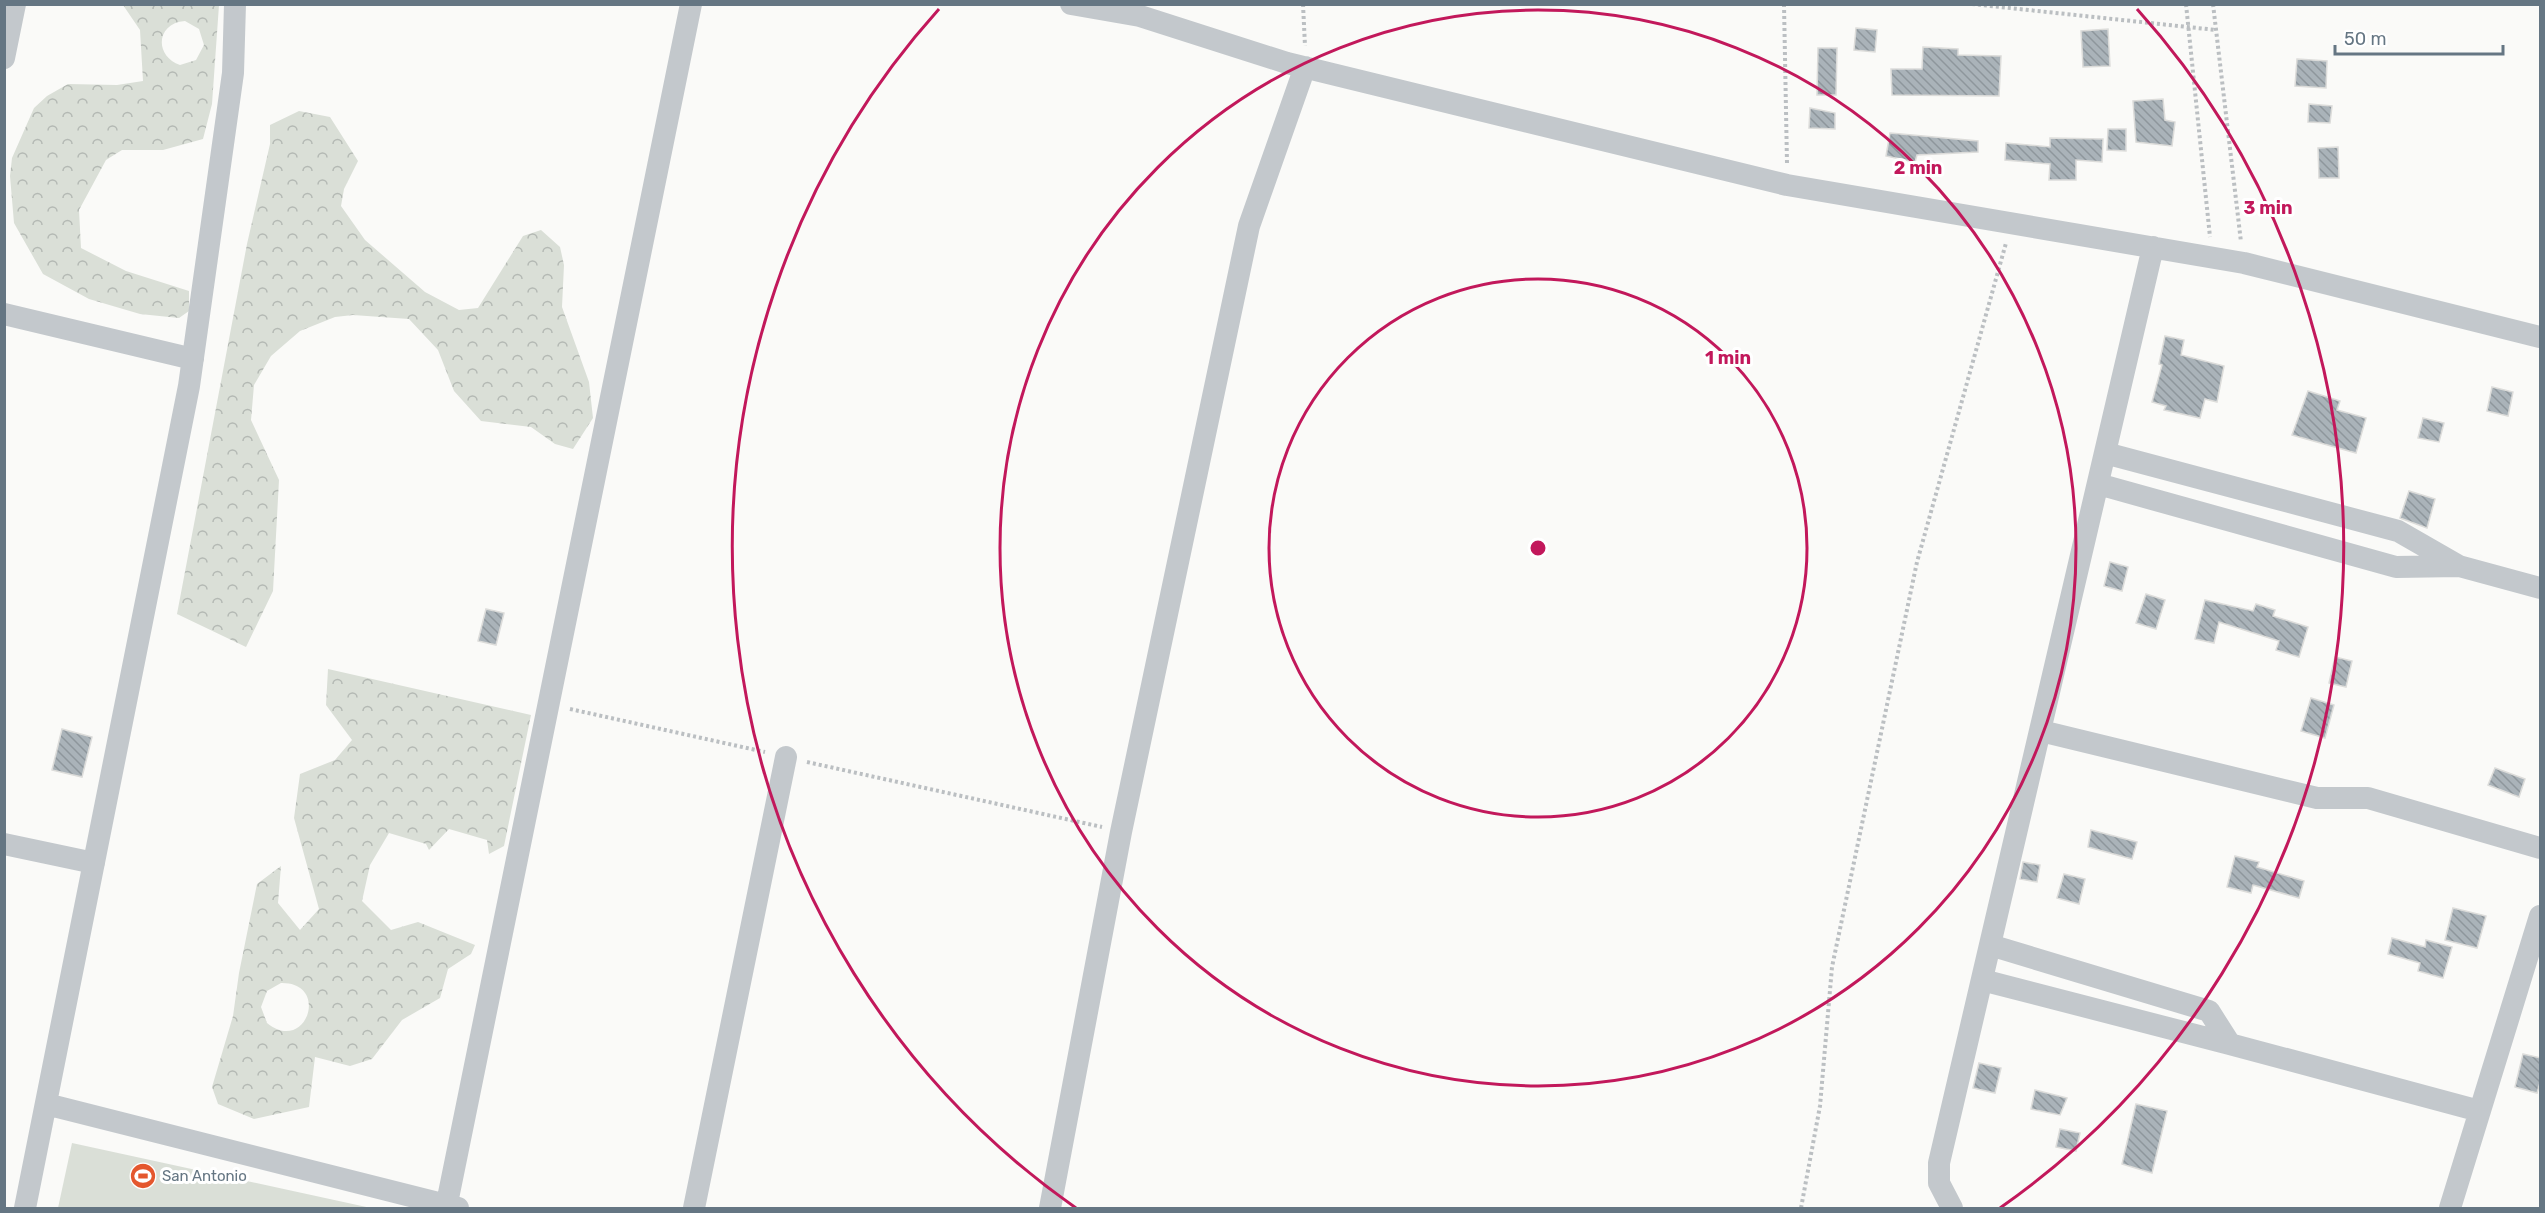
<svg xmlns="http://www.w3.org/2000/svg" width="2545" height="1213" font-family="Rubik,sans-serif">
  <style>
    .green { fill: #dadfd7 }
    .forest { fill: url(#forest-crowns); fill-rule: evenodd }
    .building { fill: url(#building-back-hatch); stroke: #dcdcda; stroke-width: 1.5 }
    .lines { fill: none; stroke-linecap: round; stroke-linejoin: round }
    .path { stroke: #bbbfc2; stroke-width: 4; stroke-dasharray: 3 3; stroke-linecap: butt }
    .street { stroke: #c3c8cc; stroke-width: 22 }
    .ring { fill: none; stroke: #c2185b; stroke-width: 3 }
    .labels { text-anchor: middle; stroke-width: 6; stroke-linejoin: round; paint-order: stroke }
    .poi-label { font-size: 15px; fill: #657683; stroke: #fff; text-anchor: start }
    .centre { fill: #c2185b; stroke: #fff; stroke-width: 3 }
    .ring-label { font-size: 18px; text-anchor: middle; font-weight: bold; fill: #c2185b; stroke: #fff; stroke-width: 6; stroke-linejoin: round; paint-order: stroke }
  </style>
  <defs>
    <pattern id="forest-crowns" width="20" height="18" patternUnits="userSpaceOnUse" patternTransform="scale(1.5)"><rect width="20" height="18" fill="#dadfd7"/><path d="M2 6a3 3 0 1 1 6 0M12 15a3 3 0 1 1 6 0" fill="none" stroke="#b4b9b4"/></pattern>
    <pattern id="building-back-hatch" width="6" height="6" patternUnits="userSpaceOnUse" patternTransform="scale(1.5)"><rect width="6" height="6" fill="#aab3b9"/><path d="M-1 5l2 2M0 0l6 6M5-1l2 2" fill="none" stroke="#8e969c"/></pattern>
  </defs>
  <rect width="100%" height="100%" fill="#fafaf8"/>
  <path class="green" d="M72 1143 371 1208H58Z"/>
  <path class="forest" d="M123 5H219L212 104 203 139 163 150H122L106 160 79 210 81 248 126 271 189 291V311L179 318 140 314 89 299 43 274 14 223 10 176 12 158 34 108 47 96 68 84 117 85 143 81 140 30ZM185 21 199 29 204 45 196 60 180 65C154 56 156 23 185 21Z
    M299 111 330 117 358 161 344 189 341 206 365 240 425 292 459 310 478 308 523 236 541 230 560 247 564 265 562 307 589 382 593 418 573 449 555 444 531 427 481 421 454 391 438 350 409 319 353 315 335 317 300 331 271 356 254 385 251 420 279 480 273 591 246 647 177 614 247 244 270 144V125Z
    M328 669 531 715 504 846 489 854 487 840 449 829 429 850 426 844 389 833 370 865 362 901 391 930 418 922 475 945 471 954 448 969 440 998 402 1020 372 1059 350 1066 315 1057 309 1107 254 1119 218 1104 212 1087 233 1016 239 973 257 884 281 866 278 903 300 930 319 909 294 818 300 774 335 760 352 740 326 705ZM281 983C331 982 306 1055 267 1023L261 1007 267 991Z"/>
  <path class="building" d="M1856 28 1877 30 1875 52 1854 50Z
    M2108 29 2110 66 2083 67 2081 31Z
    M1923 47 1958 49V55L2001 56 1999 96 1892 95 1891 69H1922Z
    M1818 48H1837L1836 95H1817Z
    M2297 59 2327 61 2326 88 2295 86Z
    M2163 99 2165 120 2175 122 2172 146 2136 142 2133 101Z
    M2309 104 2332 106 2330 123 2308 122Z
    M1810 108 1835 113V129L1809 128Z
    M2108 129H2126V151L2107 150Z
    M1890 133 1978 141V152L1917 155 1915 162 1886 156Z
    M2050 138 2103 139 2102 162 2076 160V180H2049L2050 164 2005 160 2006 143 2050 147Z
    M2338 147 2339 178H2319L2318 148Z
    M2165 336 2184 340 2181 355 2224 366 2217 402 2205 399 2200 418 2164 410 2166 406 2152 402 2162 365 2159 364Z
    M2492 387 2513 392 2508 416 2487 411Z
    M2308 391 2340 401 2337 410 2366 418 2356 453 2292 435Z
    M2423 418 2444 423 2439 442 2418 438Z
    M2409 491 2435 499 2427 528 2400 518Z
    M2110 562 2128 567 2122 591 2104 586Z
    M2146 594 2165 600 2156 629 2136 623Z
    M2205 600 2253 611 2256 604 2275 610 2273 616 2308 627 2299 657 2276 650 2279 641 2219 622 2214 643 2195 639Z
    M486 609 504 613 496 645 478 641Z
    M2335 657 2352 661 2346 687 2329 683Z
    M2311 698 2334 705 2325 738 2301 731Z
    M62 729 92 737 82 777 52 770Z
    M2495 768 2525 779 2519 797 2488 785Z
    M2091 830 2137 842 2132 859 2088 847Z
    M2235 856 2259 862 2257 867 2304 881 2299 898 2253 885 2251 893 2227 887Z
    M2023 862 2040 865 2037 882 2020 879Z
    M2064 874 2085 879 2079 904 2057 898Z
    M2453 908 2486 916 2477 948 2445 940Z
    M2392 938 2425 947 2426 940 2452 947 2443 978 2418 971 2420 963 2388 954Z
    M2523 1054 2541 1058V1079L2537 1093 2515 1087Z
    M1979 1063 2001 1068 1995 1093 1973 1088Z
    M2035 1090 2067 1098 2060 1115 2031 1109Z
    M2136 1104 2167 1111 2152 1173 2122 1164Z
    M2060 1129 2080 1133 2076 1151 2056 1147Z"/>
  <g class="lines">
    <path class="path" d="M1303 4 1305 46
      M1784 4 1787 163
      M1972 4 2216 30
      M2186 4 2210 237
      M2213 4 2241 242
      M570 709 765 752
      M807 762 1102 827
      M1801 1208 1820 1106 1832 967 1917 562 2006 243"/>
    <path class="street" d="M1071 4 1140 16 1287 63 1787 185 2244 263 2540 337
      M4 58 15 4
      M4 314 193 359
      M2098 484 2396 567 2459 566 2398 531 2105 453
      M2459 566 2540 588
      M2041 731 2317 798H2368L2540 848
      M4 844 94 863
      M1982 980 2230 1044 2209 1011 1990 945
      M2230 1044 2480 1111
      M46 1104 458 1208
      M25 1208 189 386 233 73 235 4
      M446 1208 691 4
      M694 1208 786 757
      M1050 1208 1121 832 1249 226 1305 67
      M1952 1208 1939 1183V1163L2153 247
      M2450 1208 2540 916"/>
  </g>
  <g class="ring">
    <circle cx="1538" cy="548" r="269"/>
    <circle cx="1538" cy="548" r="538"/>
    <path d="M1076 1208A806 806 0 0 1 939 9M2137 9A806 806 0 0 1 2000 1208"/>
  </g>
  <defs>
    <g id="stadium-disc" transform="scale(1.35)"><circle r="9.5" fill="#e4572e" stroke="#fff"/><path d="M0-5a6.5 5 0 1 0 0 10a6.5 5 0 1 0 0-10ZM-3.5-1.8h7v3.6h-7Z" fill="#fff"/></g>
  </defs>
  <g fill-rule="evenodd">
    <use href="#stadium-disc" x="143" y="1176"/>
  </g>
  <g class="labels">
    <g class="poi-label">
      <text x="162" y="1181">San Antonio</text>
    </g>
  </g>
  <circle cx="1538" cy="548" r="9" class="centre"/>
  <g class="ring-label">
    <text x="1918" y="174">2 min</text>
    <text x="2268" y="214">3 min</text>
    <text x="1728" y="364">1 min</text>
  </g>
  <rect width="2545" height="1213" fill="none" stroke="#657683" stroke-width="12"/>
  <path d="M2335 45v9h168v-9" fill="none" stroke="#657683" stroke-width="3"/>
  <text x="2344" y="45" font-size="18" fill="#657683" stroke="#ffffff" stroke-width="4.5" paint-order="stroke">50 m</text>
</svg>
